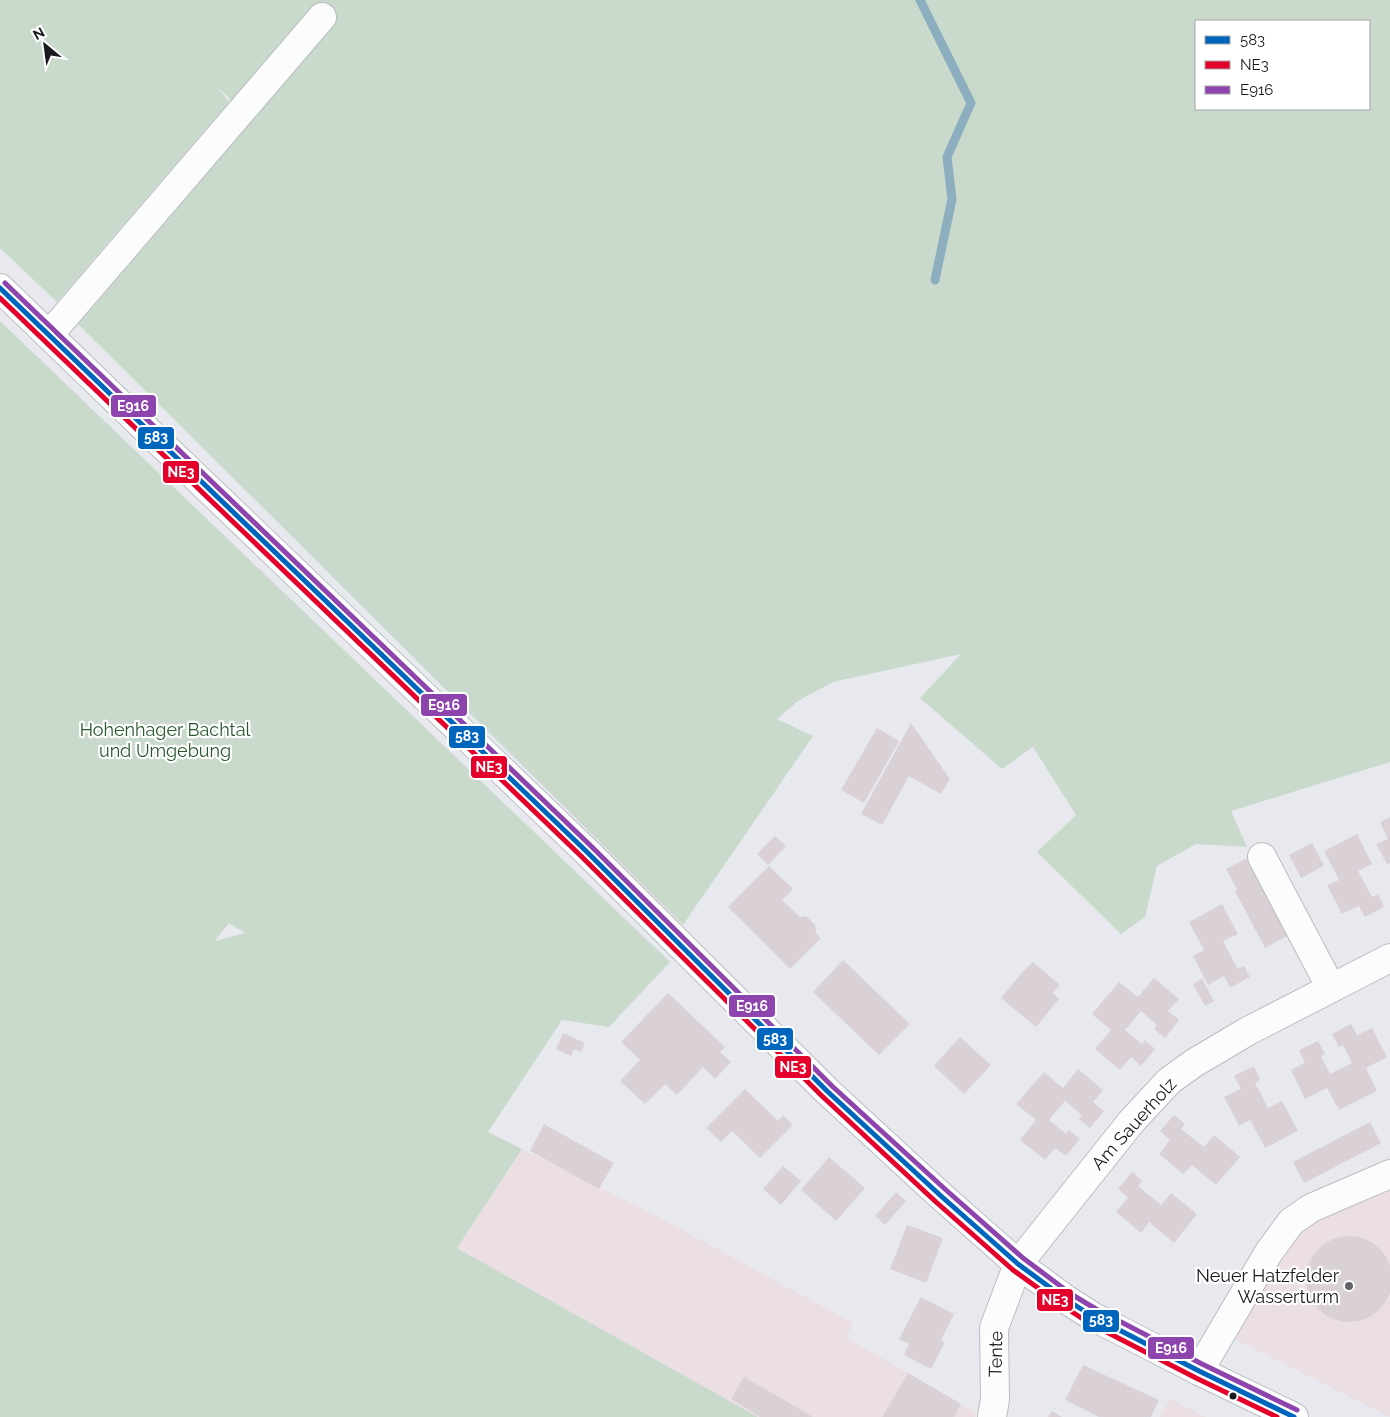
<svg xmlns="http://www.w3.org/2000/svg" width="1390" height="1417" font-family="Raleway,sans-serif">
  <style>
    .commercial { fill: #ecdfe3 }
    .green { fill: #c9dacc; fill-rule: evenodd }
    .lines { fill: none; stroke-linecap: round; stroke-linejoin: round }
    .stream { stroke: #8daebe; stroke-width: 9 }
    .building { fill: #d9d1d6 }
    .minor-casing { stroke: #bcbdc1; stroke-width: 30 }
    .major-casing { stroke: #bcbdc1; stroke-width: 30 }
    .minor { stroke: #fbfcfc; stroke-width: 28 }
    .major { stroke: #fbfcfc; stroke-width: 28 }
    .bus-1-casing { stroke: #fff; stroke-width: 9 }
    .bus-2-casing { stroke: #fff; stroke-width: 9 }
    .bus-3-casing { stroke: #fff; stroke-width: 9 }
    .bus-1 { stroke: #0065bd; stroke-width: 5 }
    .bus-2 { stroke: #e4002b; stroke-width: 5 }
    .bus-3 { stroke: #8e44ad; stroke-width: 5 }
    .poi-dot { fill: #616267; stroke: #fff; stroke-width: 2 }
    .bus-dot { fill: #191a1e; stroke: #fff; stroke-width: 2 }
    .labels { text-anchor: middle; stroke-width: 4.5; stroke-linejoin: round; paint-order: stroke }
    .park-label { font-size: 18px; fill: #29582c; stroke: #fff }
    .street-label { font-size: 18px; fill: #191a1e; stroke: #fff }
    .poi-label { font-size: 18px; fill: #191a1e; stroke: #fff; text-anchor: end }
    .line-badge { stroke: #fff; stroke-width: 2 }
    .badge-label { font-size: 14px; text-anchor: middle; font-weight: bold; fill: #fff }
  </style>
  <rect width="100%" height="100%" fill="#e7e9ee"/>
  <path class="commercial" d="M522 1149 653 1214 853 1323 846 1337 976 1413 975 1417H758L457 1248Z
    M1381 1184 1390 1191V1417L1233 1338 1282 1251 1313 1216Z
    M1170 1399 1206 1417H1160Z"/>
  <path class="green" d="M0 0H1390V762L1231 811 1247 847 1196 844 1157 866 1145 917 1121 934 1037 852 1076 815 1033 747 1002 769 920 698 961 654 833 682 798 701 777 719 813 736 683 925 78 324 253 120 218 88 229 102 57 302 0 248ZM1196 21H1369V109H1196Z
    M0 321 670 962 609 1027 562 1020 488 1132 522 1149 457 1248 758 1417H0ZM229 923 245 933 215 941Z"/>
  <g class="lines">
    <path class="stream" d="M920 0 971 103 947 157 952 199 935 280"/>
  </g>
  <path class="building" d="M911 723 950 779 941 794 909 776 882 825 861 814Z
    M877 728 899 741 864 803 841 790Z
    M1390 817V863L1387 864 1376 844 1388 839 1380 822Z
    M1357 834 1372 864 1358 871 1372 897 1378 894 1384 907 1365 917 1359 906 1342 914 1327 885 1339 880 1324 851Z
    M775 836 786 846 768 865 757 854Z
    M1312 843 1324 866 1301 878 1289 855Z
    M1247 858 1287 936 1265 948 1235 891 1237 890 1226 869Z
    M769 866 793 889 782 900 800 917 806 916 815 925 816 933 821 938 790 969 728 907Z
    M1222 904 1238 934 1223 941 1238 969 1244 966 1250 977 1230 988 1224 976 1208 985 1193 956 1204 950 1189 922Z
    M843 960 910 1024 879 1055 813 992Z
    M1033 962 1060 985 1053 993 1059 999 1036 1027 1001 998 1024 970H1025Z
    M1154 978 1179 999 1168 1011 1179 1020 1165 1038 1154 1029 1157 1025 1141 1011 1125 1030 1142 1044 1145 1040 1155 1049 1141 1066 1131 1057 1120 1070 1095 1049 1111 1030 1092 1014 1119 982 1138 997Z
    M1202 979 1214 1001 1205 1006 1193 984Z
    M668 993 725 1047 720 1052 731 1062 715 1079 703 1067 677 1095 665 1084 645 1104 620 1081 640 1060 621 1042Z
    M1351 1024 1357 1035 1372 1028 1387 1057 1366 1068 1377 1091 1339 1110 1327 1088 1305 1099 1291 1070 1305 1063 1299 1050 1318 1041 1325 1054 1321 1056 1330 1074 1352 1063 1343 1045 1339 1047 1332 1034Z
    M563 1033 585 1043 581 1052 574 1049 571 1056 556 1049Z
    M960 1037 991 1065 964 1094 934 1066Z
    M1254 1066 1260 1080 1255 1083 1268 1108 1282 1101 1298 1131 1265 1148 1250 1120 1239 1126 1224 1097 1241 1089 1234 1076Z
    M1078 1069 1103 1090 1093 1102 1104 1111 1090 1128 1079 1119 1082 1115 1065 1101 1049 1120 1066 1134 1069 1130 1080 1139 1066 1156 1055 1148 1045 1160 1020 1140 1036 1120 1016 1104 1044 1072 1063 1088Z
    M745 1089 778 1121 783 1115 793 1125 760 1158 732 1131 721 1142 706 1128Z
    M1174 1115 1185 1124 1181 1129 1204 1147 1214 1135 1240 1157 1216 1185 1192 1165 1183 1174 1159 1154 1170 1140 1160 1131Z
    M1370 1122 1381 1143 1304 1183 1293 1162Z
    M544 1124 614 1163 599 1189 530 1151Z
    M829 1157 865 1188 836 1221 801 1190Z
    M783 1166 801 1181 781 1205 763 1189Z
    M1132 1172 1142 1181 1138 1186 1161 1205 1171 1193 1197 1214 1174 1243 1149 1222 1141 1233 1116 1212 1128 1198 1118 1189Z
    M896 1192 906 1201 885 1225 875 1216Z
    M907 1225 943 1238 926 1283 890 1269Z
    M1306 1279a43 43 0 1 1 86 0a43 43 0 1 1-86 0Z
    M921 1297 954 1314 941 1340 945 1342 931 1369 904 1355 909 1344 899 1339Z
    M1083 1365 1159 1400 1151 1417H1099L1065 1400Z
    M908 1373 961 1404 954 1417H882Z
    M744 1377 791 1404 813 1417H760L731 1399Z
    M1052 1411 1062 1417H1048Z"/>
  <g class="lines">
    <g class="minor-casing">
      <path id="minor" d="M49 335 322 17
        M1262 857 1331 988
        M1199 1371 1269 1252 1291 1222 1311 1208 1390 1174
        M992 1417 995 1399 994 1328 1018 1264 1131 1122 1169 1081 1194 1063 1248 1031 1390 958"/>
    </g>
    <g class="major-casing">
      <path id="major" d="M0 288 175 457 587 852 827 1091 941 1196 1018 1264 1067 1300 1092 1316 1199 1371 1294 1417"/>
    </g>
    <use href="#minor" class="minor"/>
    <use href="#major" class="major"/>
    <g class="bus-1-casing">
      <path id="bus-1" d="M0 288 587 852 827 1091 941 1196 1018 1264 1067 1300 1092 1316 1199 1371 1294 1417"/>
    </g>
    <g class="bus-2-casing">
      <path id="bus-2" d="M0 298 582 857 822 1096 936 1202 1013 1270 1063 1306 1089 1323 1196 1378 1277 1417"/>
    </g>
    <g class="bus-3-casing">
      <path id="bus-3" d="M5 283 592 847 832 1086 946 1190 1023 1258 1071 1294 1096 1309 1202 1364 1297 1410"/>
    </g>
    <use href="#bus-1" class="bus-1"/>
    <use href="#bus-2" class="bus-2"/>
    <use href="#bus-3" class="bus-3"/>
  </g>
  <circle class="poi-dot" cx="1349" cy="1286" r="5"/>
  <circle class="bus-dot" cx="1233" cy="1396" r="4.5"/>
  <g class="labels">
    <g class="park-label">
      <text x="165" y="736">Hohenhager Bachtal<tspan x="165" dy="21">und Umgebung</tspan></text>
    </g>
    <g class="street-label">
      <text transform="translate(1134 1124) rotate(-48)" y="6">Am Sauerholz</text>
      <text transform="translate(996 1354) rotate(-89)" y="6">Tente</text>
    </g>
    <g class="poi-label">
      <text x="1339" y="1282">Neuer Hatzfelder<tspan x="1339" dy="21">Wasserturm</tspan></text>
    </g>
  </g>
  <g class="line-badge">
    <rect x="110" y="394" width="47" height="24" rx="5" fill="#8e44ad"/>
    <rect x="137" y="426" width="38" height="24" rx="5" fill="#0065bd"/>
    <rect x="162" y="460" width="38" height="24" rx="5" fill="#e4002b"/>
    <rect x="420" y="693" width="48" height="24" rx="5" fill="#8e44ad"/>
    <rect x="448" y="725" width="38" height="24" rx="5" fill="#0065bd"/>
    <rect x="470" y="755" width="38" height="24" rx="5" fill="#e4002b"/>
    <rect x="728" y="994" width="48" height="24" rx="5" fill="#8e44ad"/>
    <rect x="756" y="1027" width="38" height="24" rx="5" fill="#0065bd"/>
    <rect x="774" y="1055" width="38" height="24" rx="5" fill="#e4002b"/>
    <rect x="1036" y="1288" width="38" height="24" rx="5" fill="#e4002b"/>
    <rect x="1082" y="1309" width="38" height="24" rx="5" fill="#0065bd"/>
    <rect x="1147" y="1336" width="48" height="24" rx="5" fill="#8e44ad"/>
  </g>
  <g class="badge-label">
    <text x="133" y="411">E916</text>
    <text x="156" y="442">583</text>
    <text x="181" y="477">NE3</text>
    <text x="444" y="710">E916</text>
    <text x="467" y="741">583</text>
    <text x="489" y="772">NE3</text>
    <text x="752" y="1011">E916</text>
    <text x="775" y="1044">583</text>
    <text x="793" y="1072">NE3</text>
    <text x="1055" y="1305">NE3</text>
    <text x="1101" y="1325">583</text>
    <text x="1171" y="1353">E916</text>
  </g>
  <rect x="1195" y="20" width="175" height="90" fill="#ffffff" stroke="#a3a3a5"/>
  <rect x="1205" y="36" width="25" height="8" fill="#0065bd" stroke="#a3a3a5"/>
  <text x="1240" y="45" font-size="15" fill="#191a1e">583</text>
  <rect x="1205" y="61" width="25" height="8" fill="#e4002b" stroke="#a3a3a5"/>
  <text x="1240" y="70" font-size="15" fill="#191a1e">NE3</text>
  <rect x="1205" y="86" width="25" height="8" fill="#8e44ad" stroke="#a3a3a5"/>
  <text x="1240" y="95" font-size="15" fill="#191a1e">E916</text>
  <g transform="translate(45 45) rotate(331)" stroke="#ffffff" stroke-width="4" paint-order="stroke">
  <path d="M0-4L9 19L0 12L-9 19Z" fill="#191a1e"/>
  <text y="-8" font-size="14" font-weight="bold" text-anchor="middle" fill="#191a1e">N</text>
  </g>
</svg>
